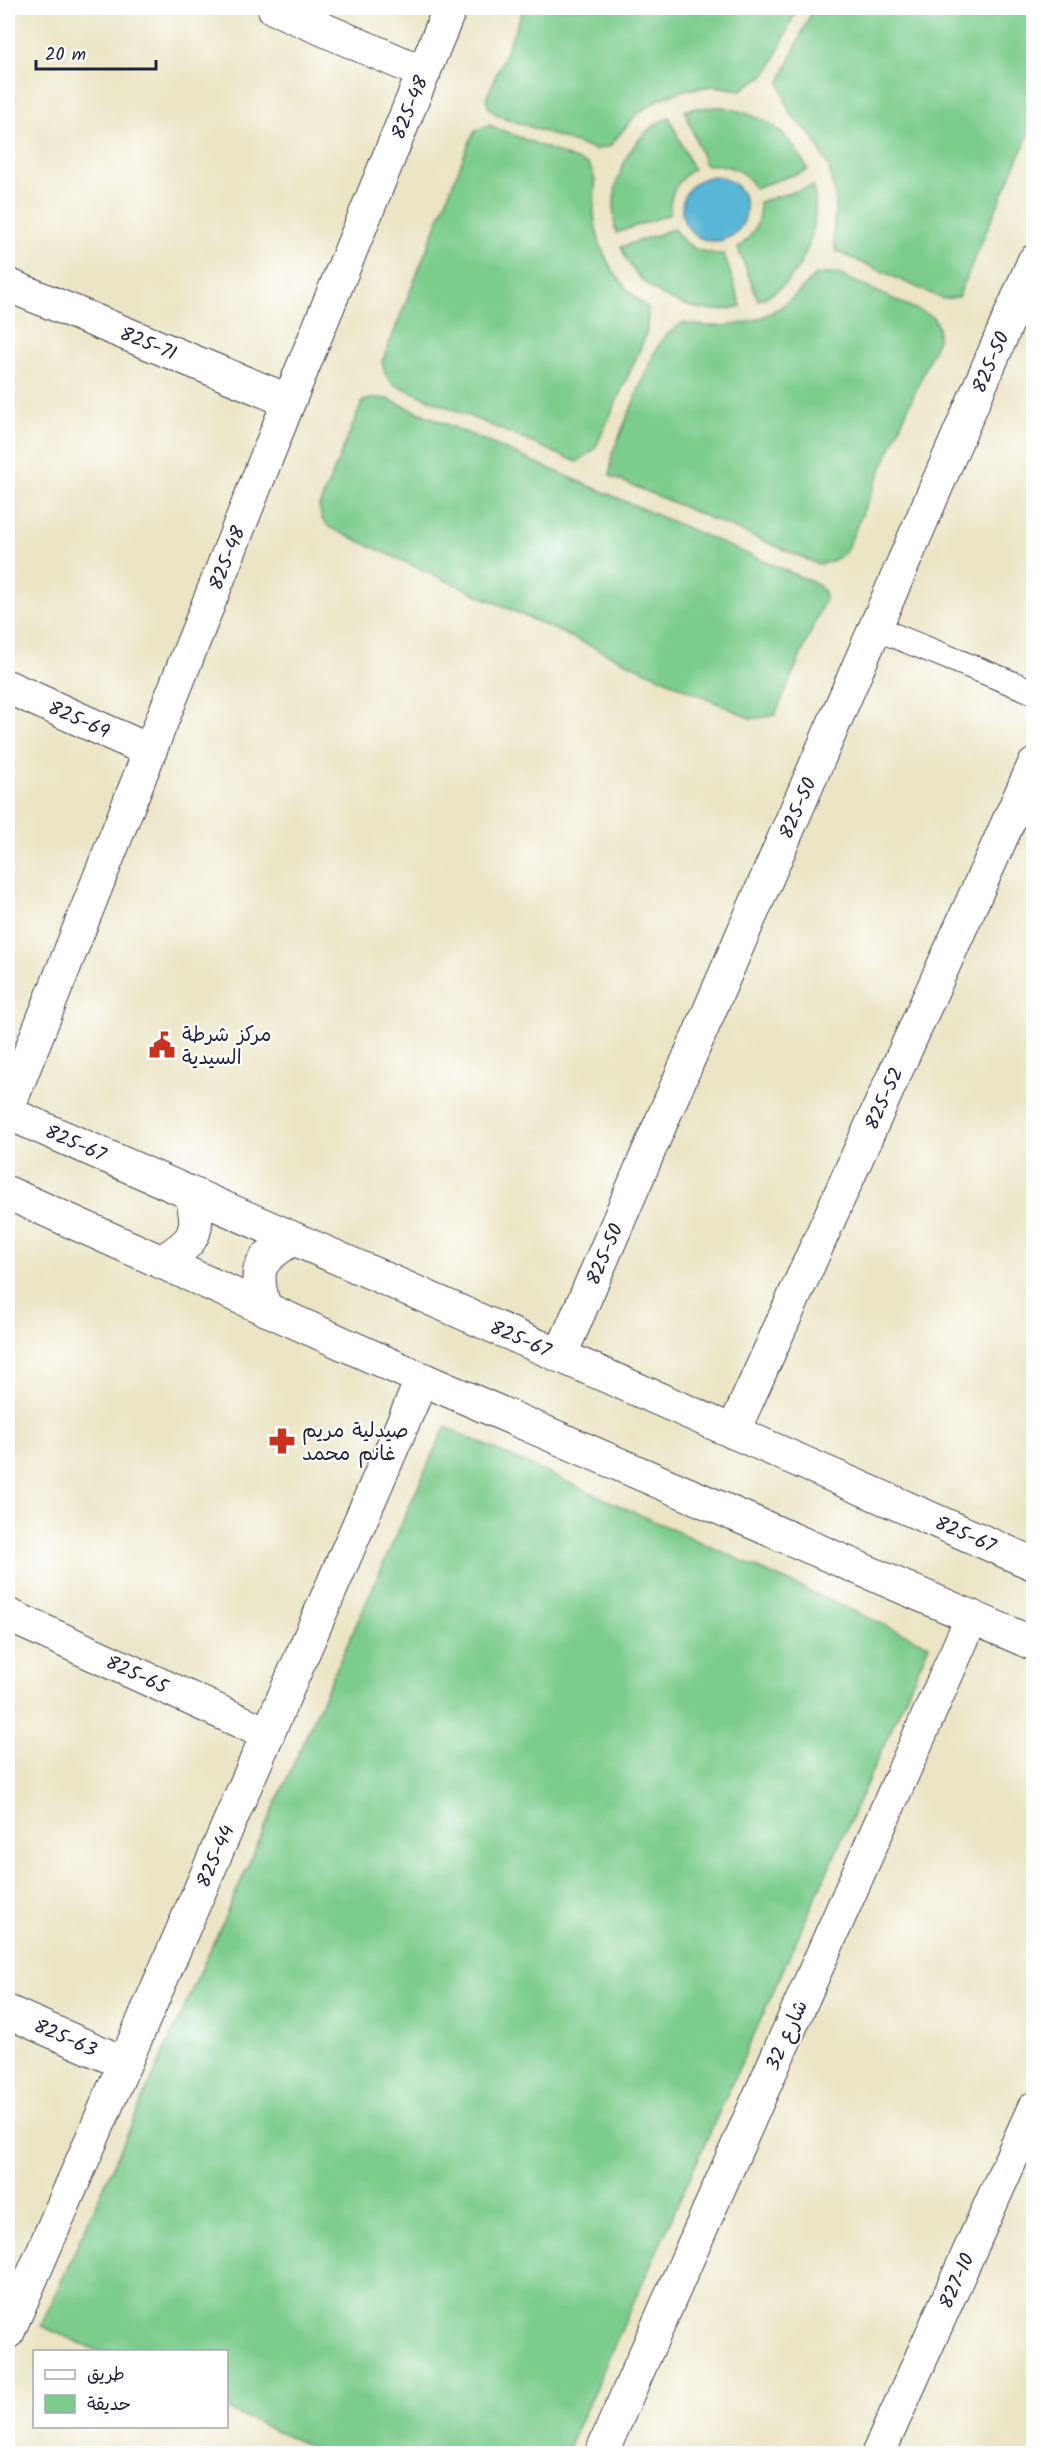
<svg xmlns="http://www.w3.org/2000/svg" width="1041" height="2461" font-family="Kalam,'Playpen Sans Arabic',sans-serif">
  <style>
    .green { fill: #7bcc8c; stroke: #4e7764; stroke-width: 1.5 }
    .water { fill: #58b6d6; stroke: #3d6c88; stroke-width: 1.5 }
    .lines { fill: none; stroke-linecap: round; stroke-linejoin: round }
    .service-casing { stroke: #403f50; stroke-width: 26 }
    .minor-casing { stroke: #403f50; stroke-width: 35 }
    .tertiary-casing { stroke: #403f50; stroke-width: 35 }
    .service { stroke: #fff; stroke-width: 24 }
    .minor { stroke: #fff; stroke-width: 33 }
    .tertiary { stroke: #fff; stroke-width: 33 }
    .labels { text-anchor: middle; stroke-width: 4.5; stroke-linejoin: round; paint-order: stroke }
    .street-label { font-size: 20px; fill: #22223b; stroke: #fff }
    .poi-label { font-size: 20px; fill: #22223b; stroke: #fff; text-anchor: start }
  </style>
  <rect width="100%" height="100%" fill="#fff"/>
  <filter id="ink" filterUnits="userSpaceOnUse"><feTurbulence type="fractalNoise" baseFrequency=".0167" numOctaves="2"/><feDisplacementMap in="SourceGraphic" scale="12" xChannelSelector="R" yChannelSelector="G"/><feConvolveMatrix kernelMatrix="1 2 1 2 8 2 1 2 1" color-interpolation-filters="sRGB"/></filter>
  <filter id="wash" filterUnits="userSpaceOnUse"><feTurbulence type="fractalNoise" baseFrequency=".008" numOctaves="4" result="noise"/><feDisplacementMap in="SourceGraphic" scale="24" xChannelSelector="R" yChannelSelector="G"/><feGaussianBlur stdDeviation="1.35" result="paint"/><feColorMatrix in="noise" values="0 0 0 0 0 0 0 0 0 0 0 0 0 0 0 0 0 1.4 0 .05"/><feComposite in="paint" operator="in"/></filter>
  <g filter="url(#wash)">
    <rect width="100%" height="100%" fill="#ebe5c5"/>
    <path class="green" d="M524 8H797L770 69 763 76 741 90 713 86 684 90 658 100 635 116 610 146 595 150 497 115 489 108 486 99Z
      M813 8H1033V124L958 297 943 299 836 251 833 235 836 201 829 168 813 137 789 112 780 82Z
      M723 107C767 117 787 129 808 170L754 188C745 168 725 164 705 165L685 111 694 108Z
      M669 117 693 169C678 180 668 194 670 214L616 233C607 188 625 138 669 117Z
      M489 125 589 165C601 187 592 192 594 214 597 252 618 286 648 308L647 331 641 347 595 449 577 462 393 384 385 374 382 362 471 138 476 130Z
      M813 186C822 229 802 285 758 300L738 248C753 236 762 222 759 202Z
      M674 229C686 248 702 254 724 254L741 306C702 318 655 300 632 268 627 261 624 253 621 247Z
      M836 273 933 317 938 327V339L846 551C837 560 830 563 818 564L610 476 612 454 653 355 663 338 682 323C739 333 777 320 815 275Z
      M376 398 388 399 817 584 824 591 825 599 775 715 752 719 330 528 322 519 319 506 363 401Z
      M445 1427 929 1645 566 2453H325L227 2409 226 2352 98 2351 41 2326Z"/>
    <path class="water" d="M682 209a32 32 0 1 1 64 0a32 32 0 1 1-64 0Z"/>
  </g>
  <g filter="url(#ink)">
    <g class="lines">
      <g class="service-casing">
        <path id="service" d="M875 628 1034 692"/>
      </g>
      <g class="minor-casing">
        <g id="minor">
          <path d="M274 8 424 73"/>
          <path id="s1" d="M8 285 289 401"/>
          <path id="s2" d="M8 687 150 751"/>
          <path id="s3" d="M8 1108 289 401 450 8"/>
          <path id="s4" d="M560 1356 1034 261"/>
          <path id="s5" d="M733 1432 1034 765"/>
          <path id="s6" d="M8 1615 268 1734"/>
          <path id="s7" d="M8 2012 124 2063"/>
          <path id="s8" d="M8 2332 422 1379"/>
          <path d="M601 2454 972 1617"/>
          <path id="s9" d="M878 2454 1034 2108"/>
        </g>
      </g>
      <g class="tertiary-casing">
        <g id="tertiary">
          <path id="s10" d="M8 1113 1034 1564"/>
          <path d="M8 1193 422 1379 1034 1644"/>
          <path d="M161 1262C194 1242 202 1233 191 1194"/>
          <path d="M265 1309C253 1269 257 1260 293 1239"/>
        </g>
      </g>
      <use href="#service" class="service"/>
      <use href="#minor" class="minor"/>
      <use href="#tertiary" class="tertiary"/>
    </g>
  </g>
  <defs>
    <g id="civic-bare" transform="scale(2.07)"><path d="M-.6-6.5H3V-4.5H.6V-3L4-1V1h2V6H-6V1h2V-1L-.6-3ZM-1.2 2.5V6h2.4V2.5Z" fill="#c8321e" stroke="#fff" stroke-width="2.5" paint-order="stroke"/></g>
    <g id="pharmacy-bare" transform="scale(2.07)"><path d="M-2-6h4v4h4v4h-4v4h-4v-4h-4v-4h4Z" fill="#c8321e" stroke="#fff" stroke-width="2.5" paint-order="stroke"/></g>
  </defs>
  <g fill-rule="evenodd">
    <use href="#civic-bare" x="162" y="1045"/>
    <use href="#pharmacy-bare" x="282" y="1441"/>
  </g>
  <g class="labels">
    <g class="street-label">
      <text dy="7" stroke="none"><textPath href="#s3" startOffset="1078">825-48</textPath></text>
      <text dy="7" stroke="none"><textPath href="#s1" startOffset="152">825-71</textPath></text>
      <text dy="7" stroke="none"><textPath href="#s4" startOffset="1083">825-50</textPath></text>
      <text dy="7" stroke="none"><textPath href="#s3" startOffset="592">825-48</textPath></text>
      <text dy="7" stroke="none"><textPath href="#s2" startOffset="78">825-69</textPath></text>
      <text dy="7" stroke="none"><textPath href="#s4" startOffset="597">825-50</textPath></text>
      <text dy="7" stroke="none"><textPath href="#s5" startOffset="366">825-52</textPath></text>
      <text dy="7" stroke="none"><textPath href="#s10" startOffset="74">825-67</textPath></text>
      <text dy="7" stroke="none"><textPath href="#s4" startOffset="111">825-50</textPath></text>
      <text dy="7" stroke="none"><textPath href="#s10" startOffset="560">825-67</textPath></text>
      <text dy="7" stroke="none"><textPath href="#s10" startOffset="1046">825-67</textPath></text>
      <text dy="7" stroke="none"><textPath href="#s6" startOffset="142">825-65</textPath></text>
      <text dy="7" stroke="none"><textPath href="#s8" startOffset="519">825-44</textPath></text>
      <text transform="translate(786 2035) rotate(-66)" y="7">شارع 32</text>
      <text dy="7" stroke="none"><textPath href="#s7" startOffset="63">825-63</textPath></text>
      <text dy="7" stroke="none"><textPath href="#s9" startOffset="190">827-10</textPath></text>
    </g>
    <g class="poi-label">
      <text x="182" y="1041">مركز شرطة<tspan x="182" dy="23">السيدية</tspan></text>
      <text x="302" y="1437">صيدلية مريم<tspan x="302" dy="23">غانم محمد</tspan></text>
    </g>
  </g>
  <rect width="1041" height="2461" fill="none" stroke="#fff" stroke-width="30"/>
  <rect x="33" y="2350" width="195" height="78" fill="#ffffff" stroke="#a7a7b1" stroke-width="1.5"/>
  <rect x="45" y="2370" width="30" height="9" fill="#ffffff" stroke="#a7a7b1" stroke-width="1.5"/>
  <text x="87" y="2380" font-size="18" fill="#22223b">طريق</text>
  <rect x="45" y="2395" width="30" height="18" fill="#7bcc8c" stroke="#a7a7b1" stroke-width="1.5"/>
  <text x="87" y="2410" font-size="18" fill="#22223b">حديقة</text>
  <path d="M36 60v9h120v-9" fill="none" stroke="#22223b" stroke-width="3"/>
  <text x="45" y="60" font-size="18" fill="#22223b" stroke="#ffffff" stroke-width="4.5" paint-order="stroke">20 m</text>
</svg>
